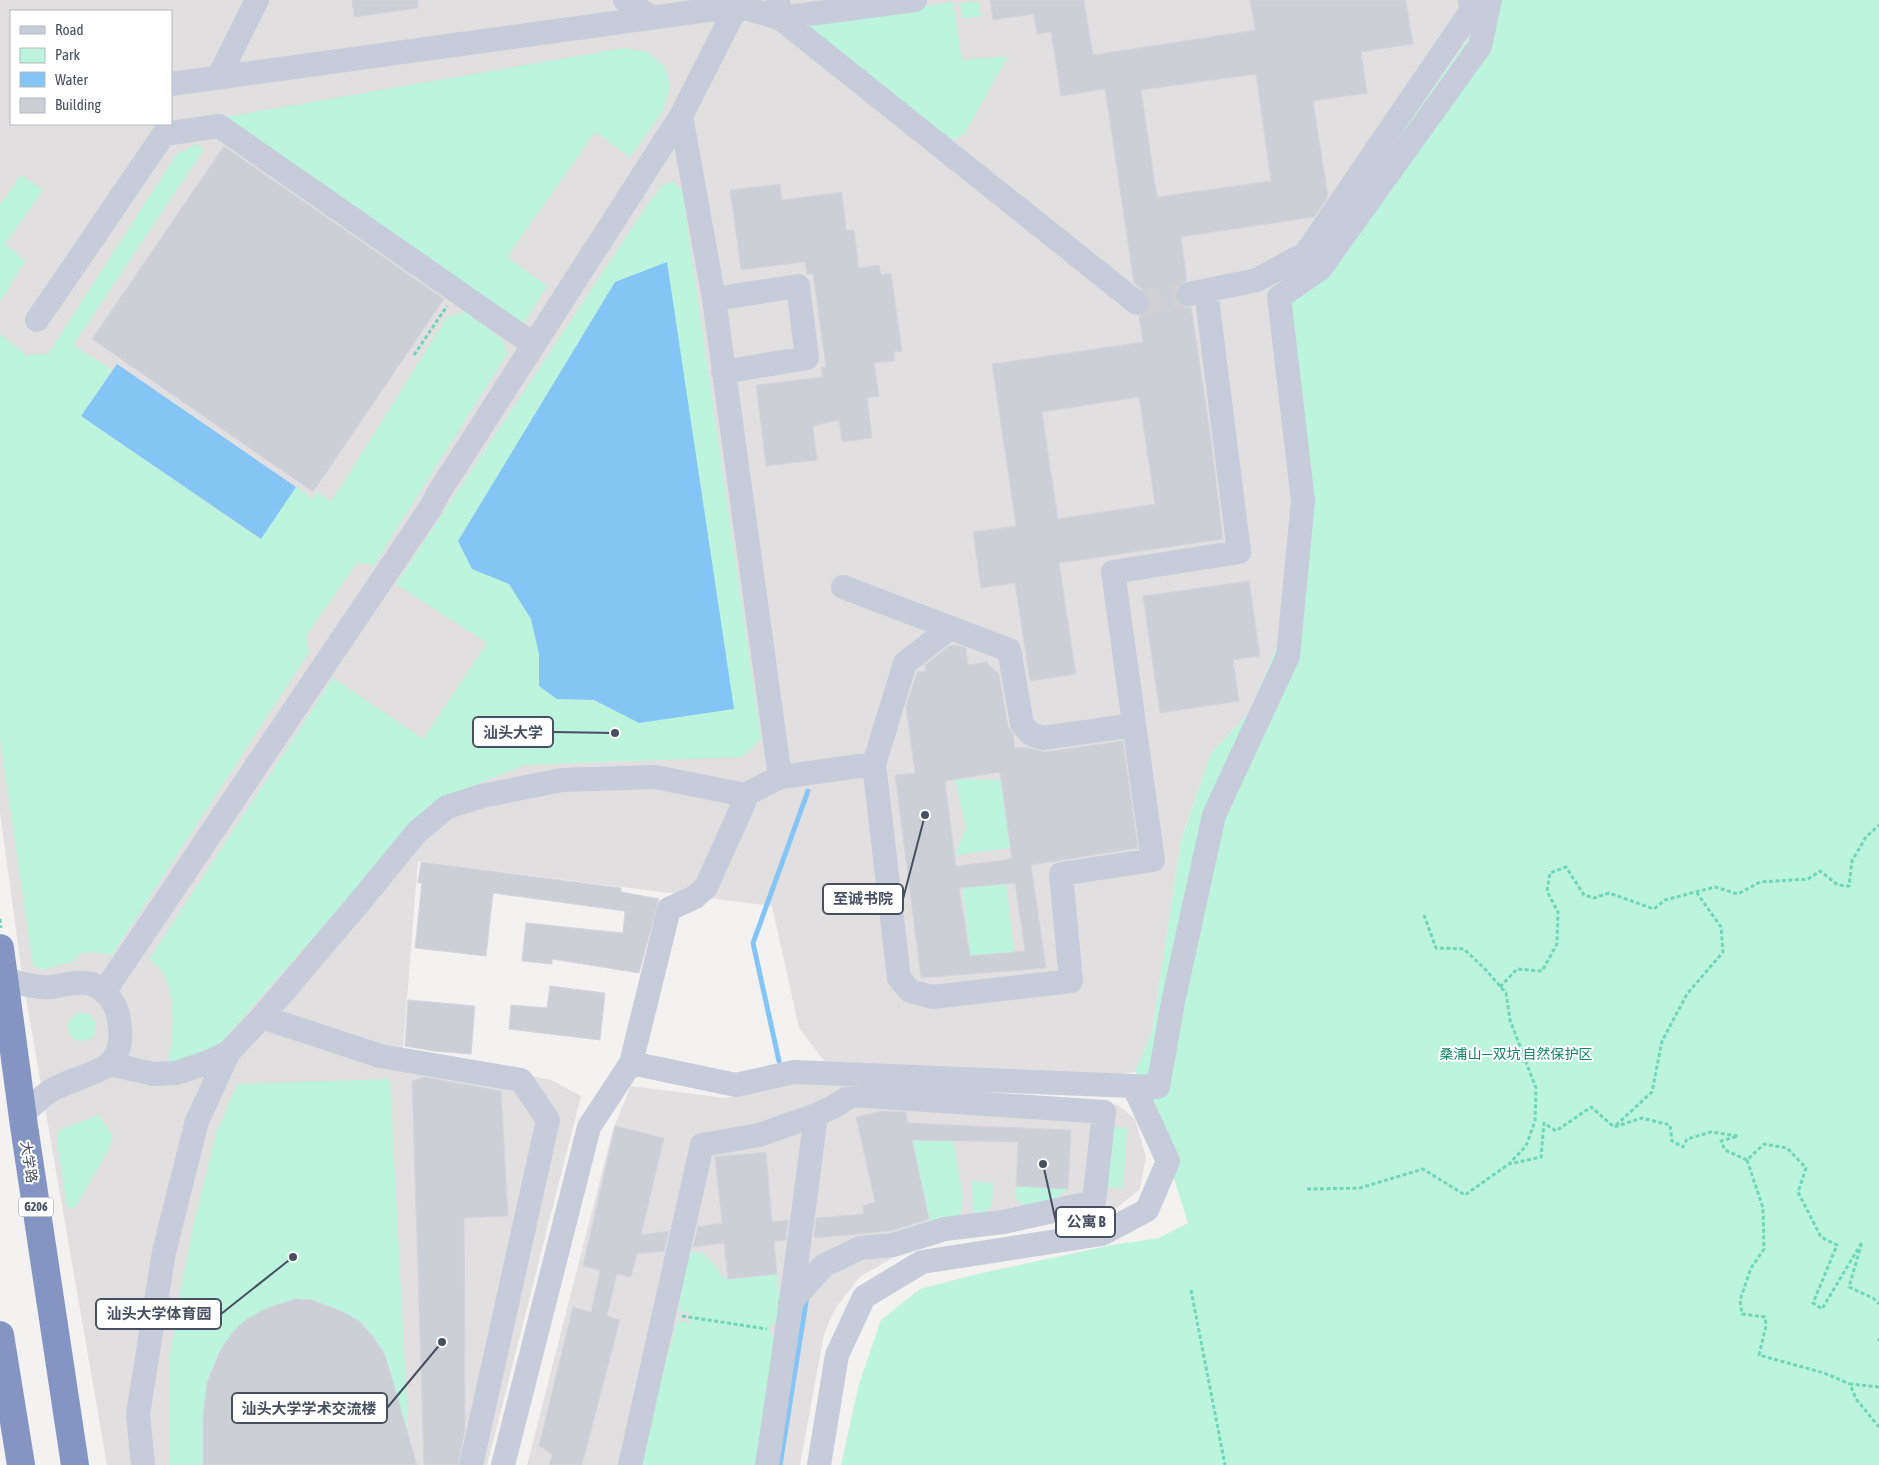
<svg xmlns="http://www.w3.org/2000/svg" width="1879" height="1465" font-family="'Asap Condensed','Noto Sans SC',sans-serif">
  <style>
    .education { fill: #e2dfe0; fill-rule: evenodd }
    .green { fill: #bcf4de }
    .water { fill: #85c5f6 }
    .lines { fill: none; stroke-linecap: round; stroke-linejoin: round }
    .stream { stroke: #85c5f6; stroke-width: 5 }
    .building { fill: #cdcfd7; stroke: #d4d5dd; fill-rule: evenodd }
    .minor-tunnel { stroke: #d1d1d4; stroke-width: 24; stroke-dasharray: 24 12; stroke-linecap: butt }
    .path { stroke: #70d6ba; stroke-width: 3; stroke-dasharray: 4 2.5; stroke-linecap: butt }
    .minor { stroke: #c6ccda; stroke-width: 24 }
    .highway { stroke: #8495c4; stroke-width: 28 }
    .labels { text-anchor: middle; stroke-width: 4; stroke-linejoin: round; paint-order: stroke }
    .shield { fill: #fff; stroke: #7e8490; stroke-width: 1 }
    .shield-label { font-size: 12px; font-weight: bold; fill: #474f61 }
    .park-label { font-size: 14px; fill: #0d8664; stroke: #fff }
    .street-label { font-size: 14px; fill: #474f61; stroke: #fff }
    .leader { fill: none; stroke: #474f61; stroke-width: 2 }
    .callout-dot { fill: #474f61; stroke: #fff; stroke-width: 2 }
    .callout { fill: #fff; stroke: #474f61; stroke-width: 2 }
    .callout-label { font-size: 15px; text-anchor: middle; font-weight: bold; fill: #474f61 }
  </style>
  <rect width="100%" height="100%" fill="#f4f1f1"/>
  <path class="education" d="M0 0H1477L1470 36 1319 251 1295 521 1281 636 1249 713 1211 753 1181 840 1152 1031 1135 1072 1087 1080 824 1061 799 1028 772 906 418 861 403 1049 551 1080 581 1096 487 1465H107L22 975 0 812ZM11 11H171V124H11Z
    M798 1082 1087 1100 1118 1105 1135 1119 1146 1157 1140 1189 1118 1207 941 1241 899 1254 860 1277 835 1309 824 1334 800 1465H527L613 1129 631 1086 726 1098Z"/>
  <path class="green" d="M1477 0H1879V1465H841L859 1384 881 1320 920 1289 982 1273 1112 1245 1159 1238 1188 1223 1152 1109 1135 1072 1152 1031 1181 841 1211 753 1249 713 1281 636 1295 521 1267 291 1319 251 1470 36Z
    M978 1 981 16 962 19 960 4Z
    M953 2 962 60 1008 56 965 133 957 139H946L807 27 815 21Z
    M624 48 648 52 665 67 670 85 663 111 630 157 595 132 507 257 547 286 523 324 220 118Z
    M196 144 204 149 73 345 112 370 82 416 260 539 296 487 312 499 316 492 332 501 447 317 465 312 503 340 507 354 374 565 357 563 306 636 309 652 112 955 91 952 79 954 75 961 41 970 33 965 0 739V334L26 355 48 354 176 155Z
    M21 175 43 190 5 244 25 261 0 302V205Z
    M673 182 682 190 761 739 742 757 525 765 435 801 417 819 210 1055 176 1066 168 1061C174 1039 176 993 163 973 159 968 154 963 149 959L333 678 423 739 487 643 396 584 652 198 664 184Z
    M955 779 1001 780 1010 848 955 855 966 828Z
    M1006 883 1014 952 970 956 963 888Z
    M68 1027a14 14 0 1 1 28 0a14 14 0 1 1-28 0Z
    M390 1079 410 1465H170L169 1361 180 1292 194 1223 216 1134 237 1084Z
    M99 1115 112 1135 110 1147 75 1208H67L57 1141 59 1130Z
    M1101 1126 1127 1128 1123 1188 1097 1186Z
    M912 1140H953L963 1196 960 1216 931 1226Z
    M972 1181 993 1183 992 1205 981 1219 973 1220Z
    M1016 1186 1068 1189 1040 1210 1031 1212 1015 1198Z
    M688 1252 703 1253 716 1267 724 1278 777 1274 782 1325H770L769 1333 781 1335 762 1465H638L677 1321 690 1323 691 1314 678 1310Z"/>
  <path class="water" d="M667 262 734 709 639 723 594 700 557 699 539 686V654L531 619 509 584 472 569 458 541 615 282Z
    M117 364 296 487 261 539 81 416Z"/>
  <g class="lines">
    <path class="stream" d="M779 1061 753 943 808 791
      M780 1465 807 1296"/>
  </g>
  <path class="building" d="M352 0H418V8L354 17Z
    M990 0H1084L1093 55 1255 30 1250 0H1406L1413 44 1361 52 1367 93 1313 101 1328 197 1314 217 1181 237 1187 280 1180 284 1176 289V296L1179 303 1184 307H1191L1211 438 1223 539 1059 563 1076 674 1030 681 1015 583 981 588 973 532 1016 526 992 364 1143 342 1139 316 1147 312 1151 305 1150 298 1146 293 1134 283 1105 89 1061 96 1051 32 1037 34 1034 14 993 20ZM1256 74 1271 181 1157 197 1141 90ZM1139 397 1155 504 1058 519 1042 412Z
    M224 146 444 299 313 492 92 339Z
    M780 184 782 200 842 192 846 230H854L859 268 879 265 881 275 891 273 902 351 894 352 895 361 874 363 879 396 867 398 872 438 842 442 839 420 813 426 817 460 766 466 756 385 822 377 821 367H826L813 274H807L805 262 741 270 730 190Z
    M1249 581 1260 656 1233 660 1239 701 1160 713 1143 596Z
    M956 645 966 648 968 665 986 662 999 674 1008 726 1013 734 1015 748 1026 747 1045 752 1123 741 1138 848 1031 865 1046 968 921 978 895 775 915 773 906 707 917 672 926 671 925 665 949 646ZM1000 772 1012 859 956 866 945 781ZM1015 883 1025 951 970 956 959 888Z
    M421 862 621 888V892L659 899 639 973 552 959V964L522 961 526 923 623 933 625 911 493 893 486 956 415 948 422 883H418Z
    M550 986 605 993 600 1040 509 1029 511 1005 547 1008Z
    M408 1000 475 1006 471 1054 434 1051 405 1046Z
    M424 1077 501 1091 508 1216 464 1218 465 1429 458 1465H424L412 1081Z
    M882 1111 906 1112 908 1123 1071 1130 1068 1189 1016 1186 1018 1142 912 1140 929 1219 890 1231 814 1238 816 1218 864 1214 863 1206 875 1202 856 1117Z
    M615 1126 664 1138 641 1235 669 1231 664 1251 637 1254 631 1277 617 1274 607 1316 620 1320 582 1465H549L552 1454 539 1446 573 1307 591 1312 600 1270 583 1266Z
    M766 1152 772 1222 788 1220 786 1240 774 1241 777 1274 728 1279 724 1243 693 1247 698 1227 722 1223 715 1157Z
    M296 1299 312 1300 341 1311 359 1321 372 1335 385 1355 417 1465H203V1418L207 1383 220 1351 233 1332 247 1319 270 1307Z"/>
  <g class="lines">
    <path class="minor-tunnel" d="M1137 303 1189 294"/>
    <path class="path" d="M414 355 447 306
      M1424 915 1436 948 1464 949 1485 969 1506 993 1510 1020 1536 1088 1535 1121 1526 1146 1509 1164
      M0 919 1 928
      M1500 987 1517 969 1542 971 1557 944 1558 912 1547 891 1550 873 1566 867 1584 895 1594 898 1609 893 1654 909 1665 900 1715 887 1738 894 1760 882 1808 879 1820 871 1838 885 1849 886 1852 861 1866 837 1879 825
      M1616 1125 1652 1092 1662 1041 1687 994 1723 952 1721 927 1697 893
      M1747 1160 1763 1208 1764 1249 1751 1268 1740 1300 1742 1314 1765 1317 1766 1326 1759 1355 1824 1373 1850 1384
      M1307 1189 1360 1188 1423 1169 1465 1195 1509 1164 1541 1157 1544 1123 1556 1131 1591 1107 1614 1127 1642 1118 1670 1125 1672 1141 1683 1147 1687 1139 1711 1132 1738 1136 1721 1141 1725 1150 1747 1160 1764 1144 1787 1148 1806 1168 1798 1192 1821 1237 1837 1245 1813 1303 1822 1309 1862 1242 1849 1287 1873 1298 1879 1304
      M1191 1290 1225 1465
      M682 1316 767 1329
      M1879 1338V1341
      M1879 1387 1850 1384 1856 1399 1879 1427"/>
    <path class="minor" d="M625 0 651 17
      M778 0 780 18 1137 303
      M218 78 257 0
      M171 84 737 6 747 0
      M1189 294 1257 280 1306 253 1471 11 1470 0
      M714 299 798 286 807 358 723 372
      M37 320 164 134 219 126 534 345
      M843 587 1009 650 1022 724 1031 734 1043 738 1134 725
      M950 628 905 663 874 764 899 978 910 991 932 997 1071 981 1061 874 1153 860 1113 572 1239 552 1206 291
      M780 777 874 764
      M5 979C19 983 34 988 50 987 63 986 78 980 92 984 104 988 115 1002 118 1015 131 1076 89 1069 52 1090 41 1097 32 1106 22 1114
      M104 992 431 507 439 492 681 116 737 6 780 18 915 0
      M262 1017 380 1056 521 1080 548 1120 471 1465
      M631 1063 736 1085 794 1072 1158 1087 1173 1002 1214 815 1288 656 1303 501 1279 297 1320 269 1480 46 1490 0
      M110 1064 153 1074 176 1073 206 1063 229 1052 262 1017 358 904 417 832 447 807 482 796 562 780 655 777 745 795
      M143 1465 138 1414 164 1252 197 1121 229 1052
      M503 1465 589 1127 631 1063 669 909 695 897 706 887 744 803 745 795 780 777 714 299 681 116
      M630 1465 702 1145 759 1135 816 1115
      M767 1465C785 1348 801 1232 816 1115L835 1106 852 1095 1104 1112 1094 1202 1003 1222 945 1229 893 1245 860 1248 823 1266 790 1303
      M819 1465 837 1355 864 1297 922 1262 1102 1234 1147 1210 1168 1161 1134 1087"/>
    <path class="highway" d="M0 948 24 1126 75 1465
      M0 1335 21 1465"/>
  </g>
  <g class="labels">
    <rect class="shield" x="18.5" y="1197.5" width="35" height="19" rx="4"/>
    <g class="shield-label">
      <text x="36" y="1211">G206</text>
    </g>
    <g class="park-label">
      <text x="1516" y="1059">桑浦山—双坑 自然保护区</text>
    </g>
    <g class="street-label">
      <text transform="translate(29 1162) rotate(81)" y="5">大学路</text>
    </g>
  </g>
  <path class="leader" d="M615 733L553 732M925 815L903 899M1043 1164L1056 1222M293 1257L221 1314M442 1342L387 1408"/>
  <g class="callout-dot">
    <circle cx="615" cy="733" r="5"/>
    <circle cx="925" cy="815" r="5"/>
    <circle cx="1043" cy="1164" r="5"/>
    <circle cx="293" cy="1257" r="5"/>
    <circle cx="442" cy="1342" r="5"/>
  </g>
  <g class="callout">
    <rect x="473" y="717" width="80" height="30" rx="5"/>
    <rect x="823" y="884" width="80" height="30" rx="5"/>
    <rect x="1056" y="1207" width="59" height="30" rx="5"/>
    <rect x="96" y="1299" width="125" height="30" rx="5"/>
    <rect x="232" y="1393" width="155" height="30" rx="5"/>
  </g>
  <g class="callout-label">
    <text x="513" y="738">汕头大学</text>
    <text x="863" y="904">至诚书院</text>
    <text x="1086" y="1227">公寓 B</text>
    <text x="159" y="1319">汕头大学体育园</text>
    <text x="309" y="1414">汕头大学学术交流楼</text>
  </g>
  <rect x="10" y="10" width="162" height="115" fill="#ffffff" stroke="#b5b9c0"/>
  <rect x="20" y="26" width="25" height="8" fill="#c6ccda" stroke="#b5b9c0"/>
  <text x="55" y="35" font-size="15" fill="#474f61">Road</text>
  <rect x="20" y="48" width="25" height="15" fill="#bcf4de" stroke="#b5b9c0"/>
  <text x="55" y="60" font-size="15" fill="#474f61">Park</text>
  <rect x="20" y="72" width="25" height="15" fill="#85c5f6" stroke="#b5b9c0"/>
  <text x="55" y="85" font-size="15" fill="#474f61">Water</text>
  <rect x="20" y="98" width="25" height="15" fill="#cdcfd7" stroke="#b5b9c0"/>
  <text x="55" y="110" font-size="15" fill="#474f61">Building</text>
</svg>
